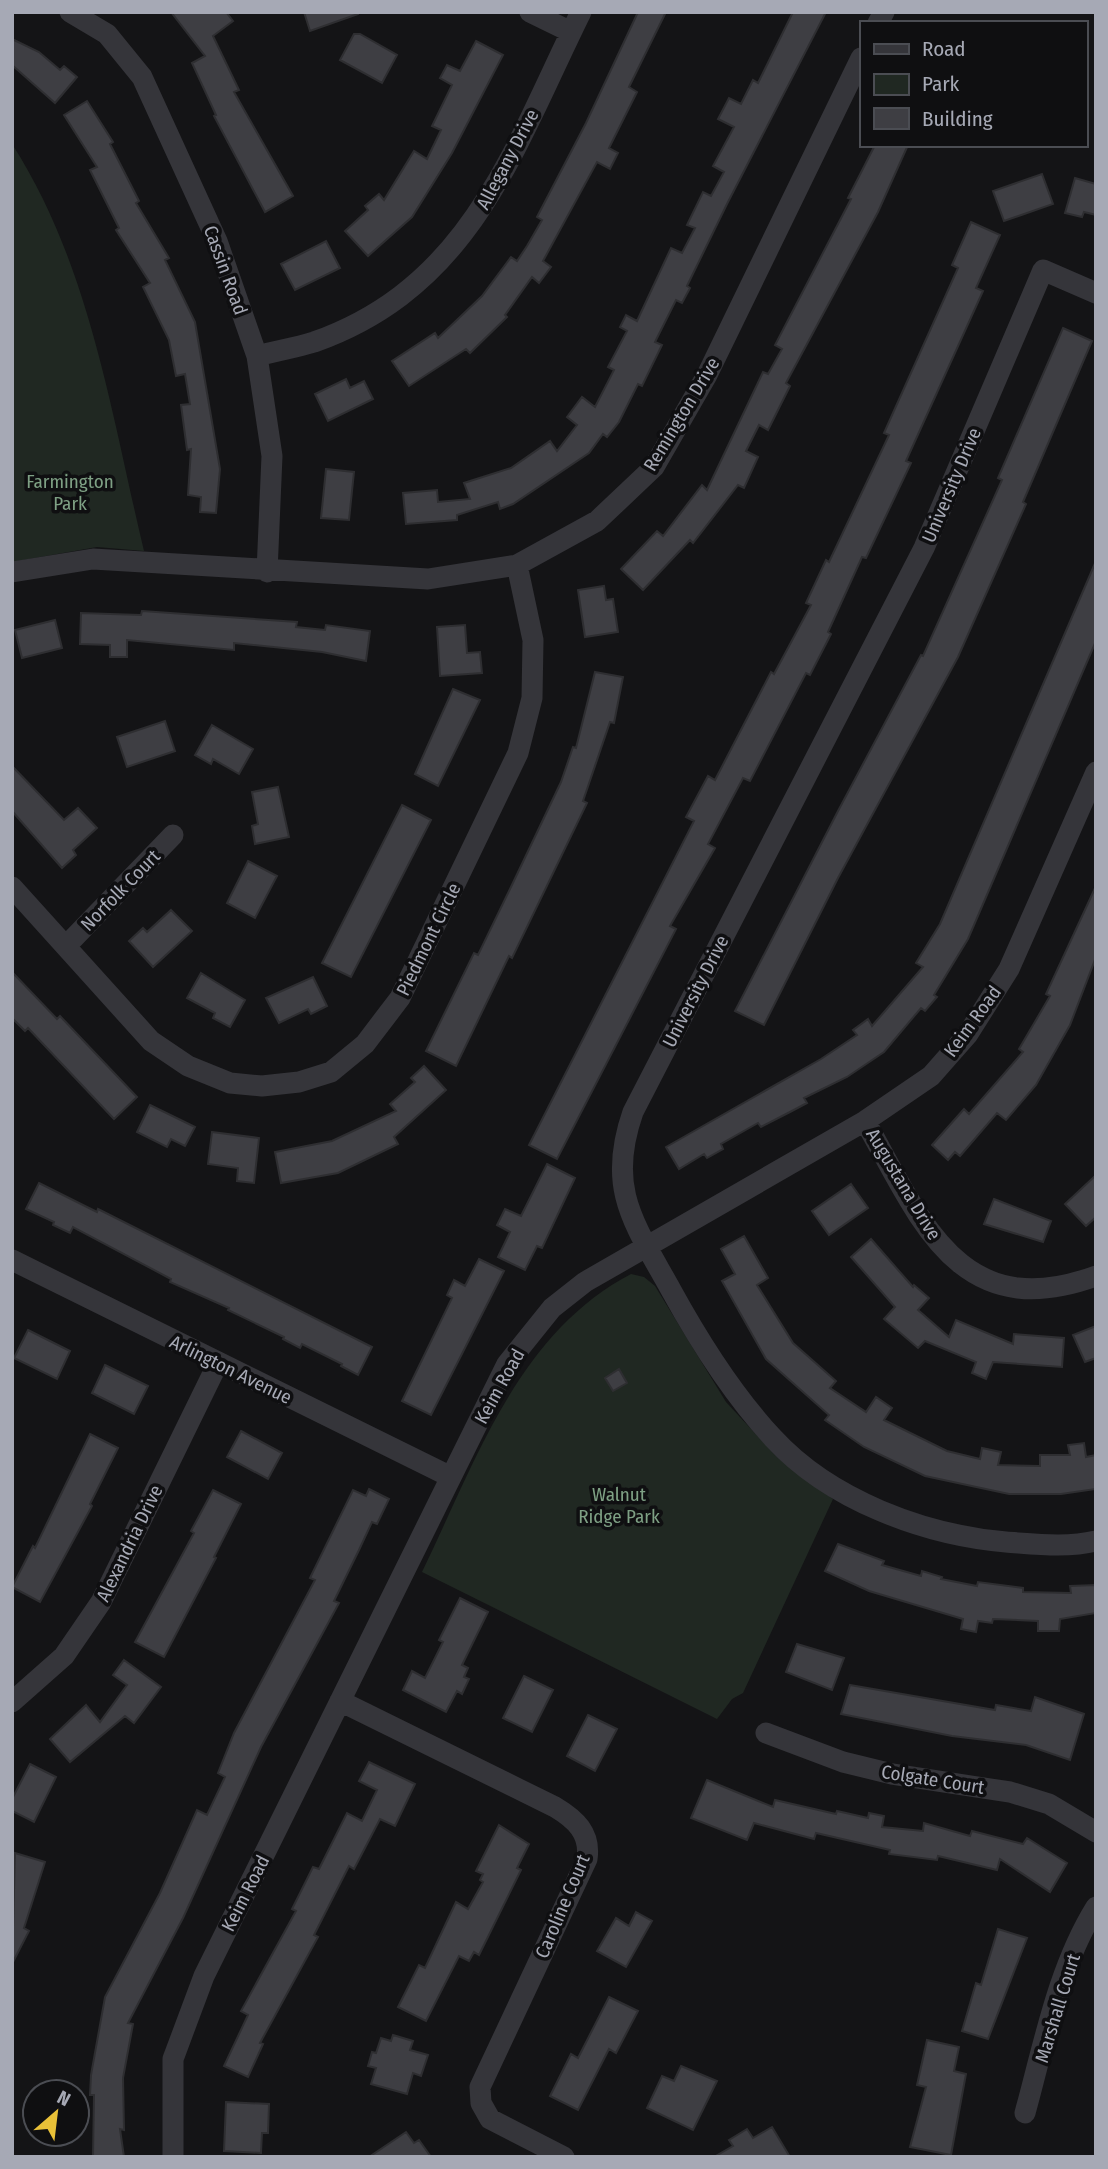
<svg xmlns="http://www.w3.org/2000/svg" width="1108" height="2169" font-family="'Fira Sans Condensed',sans-serif">
  <style>
    .green { fill: #202822 }
    .building { fill: #3e3e43; stroke: #2e2e31; stroke-width: 2 }
    .lines { fill: none; stroke-linecap: round; stroke-linejoin: round }
    .minor { stroke: #35353a; stroke-width: 21 }
    .labels { text-anchor: middle; stroke-width: 7; stroke-linejoin: round; paint-order: stroke }
    .street-label { font-size: 19px; fill: #a6a9b5; stroke: #0f0f11 }
    .park-label { font-size: 19px; fill: #7ea084; stroke: #0f0f11 }
  </style>
  <rect width="100%" height="100%" fill="#141416"/>
  <path class="green" d="M12 144C90 265 111 413 144 551L97 547 12 562Z
    M631 1274 644 1277 655 1286 726 1402 777 1457 833 1499 743 1693 732 1699 717 1719 422 1572C475 1463 518 1333 631 1274Z"/>
  <path class="building" d="M171 12H226L233 21 213 36 239 90 234 92 293 196 265 212 214 116 216 115 192 63 205 56Z
    M304 12H358V14L310 31Z
    M638 12H666L629 87 637 92 609 148 618 153 610 169 597 162 543 261 551 267 539 283 532 277 505 315 507 317 470 353 466 349 409 386 392 361 435 333 438 338 482 296 511 257 517 261 527 246 542 220 537 217 586 123Z
    M793 12H826L727 204 687 286 690 288 682 303 676 300 655 342 662 345 642 386 638 384 619 422 607 437 603 434 589 453 513 504 500 509 498 502 457 515V520L406 524 403 493 437 490 438 502 470 499 464 483 511 468 550 441 557 451 577 425 567 417 582 397 595 407 614 370 608 367 627 331 620 327 626 315 637 321 671 248 682 253 695 228 687 225 703 192 711 196 724 172 713 166 734 127 718 119 729 98 741 104 753 80 758 83Z
    M354 34H360L397 55 382 83 340 60Z
    M12 39 39 52 60 70 64 66 77 77 55 103 12 65Z
    M476 41 503 55 452 153 412 217 368 256 345 231 368 210 365 206 379 194 384 200 414 151 427 159 441 130 432 126 452 85 440 78 447 65 460 71Z
    M87 101 113 142 110 144 139 201 136 203 169 258 165 260 195 322 220 469 216 513 200 512 201 497 188 495 191 449 187 450 181 405 190 404 185 374 176 376 169 340 143 287 150 283 116 230 119 228 90 170 97 167 64 115Z
    M875 145H908L878 212 786 383 790 386 768 430 759 425 746 451 758 457 744 488 738 485 693 543 690 540 643 590 621 569 657 531 663 536 702 485 707 490 763 372 768 374 782 349 775 345 851 199 848 198Z
    M1042 174 1053 204 1004 221 993 191Z
    M1075 178 1096 184V215L1084 212 1082 217 1065 213Z
    M971 222 1000 235 976 288 983 291 906 461 911 463 866 558 862 557 828 632 831 634 810 675 806 673 750 781 743 778 708 844 715 848 670 926 676 929 557 1159 529 1145 694 821 686 817 708 776 715 780 771 672 774 674 811 605 806 603 826 560 829 562 889 435 884 433 958 268 952 265Z
    M326 241 340 268 295 290 281 264Z
    M1063 328 1092 341 1023 502 1026 504 958 657 838 878 764 1025 735 1011 838 811 921 655 923 656 1002 480 998 478Z
    M346 379 350 388 364 381 373 399 328 421 315 394Z
    M326 469 354 472 349 520 321 518Z
    M1096 561V641L968 939 934 995 937 997 925 1011 921 1008 884 1052 847 1077 804 1098 807 1103 790 1112 761 1127 758 1123 721 1144 723 1149 707 1158 704 1154 679 1169 666 1147 821 1059 857 1035 853 1030 868 1019 872 1026 923 967 916 963 940 924Z
    M604 586 606 600 613 599 618 632 585 637 578 590Z
    M142 611 297 622 296 627 325 630 326 625 370 631 366 661 322 652 234 643V650L127 640V657H110V645L80 644 81 613 141 615Z
    M55 620 62 648 22 658 15 630Z
    M465 625 467 653 480 652 482 673 440 676 437 627Z
    M595 672 623 677 614 723 610 722 583 801 587 803 512 958 509 956 456 1066 426 1051 474 953 478 955 510 889 561 782 573 747 576 748Z
    M453 689 480 700 438 786 415 774Z
    M165 721 175 751 127 767 117 737Z
    M212 725 253 749 239 774 213 759 211 764 195 755Z
    M12 766 64 820 78 808 97 828 73 850 76 855 62 868 12 811Z
    M278 787 289 837 255 844 252 826 258 824 252 792Z
    M402 805 431 820 351 977 322 963Z
    M248 861 277 876 255 918 227 903Z
    M1096 886V957L1070 1025 1036 1085 1006 1120 997 1113 960 1156 955 1152 948 1160 932 1145 964 1109 969 1114 1023 1052 1019 1049 1050 996 1046 994Z
    M171 910 192 931 153 967 129 941 143 928 147 932Z
    M12 972 57 1019 60 1016 137 1097 114 1119 28 1028 25 1031 12 1018Z
    M201 973 245 1000 230 1027 213 1018 215 1013 187 998Z
    M313 977 327 1006 311 1014 308 1009 279 1023 266 998Z
    M424 1066 446 1090 394 1137 398 1144 338 1173 281 1183 275 1152 332 1141 396 1111 390 1104 415 1082 411 1078Z
    M150 1105 195 1127 185 1146 171 1139 167 1147 137 1132Z
    M212 1132 259 1138 254 1183 237 1181 238 1168 208 1164Z
    M547 1164 575 1178 542 1248 537 1246 525 1270 498 1257 510 1232 497 1225 505 1209 521 1216Z
    M1096 1175V1217L1086 1226 1065 1204Z
    M39 1183 97 1212 98 1209 372 1347 358 1375 341 1366 342 1364 302 1344 300 1348 283 1339 284 1337 228 1310 229 1308 170 1282 171 1279 73 1227 70 1233 53 1225 54 1222 26 1209Z
    M851 1184 868 1208 829 1235 812 1211Z
    M994 1199 1051 1221 1043 1242 984 1224Z
    M744 1236 768 1278 757 1285 793 1343 836 1381 830 1388 866 1412 876 1397 892 1408 884 1420 947 1451 980 1459 982 1448 1001 1452 998 1465 1040 1466V1455H1070L1068 1445 1084 1443 1086 1457 1096 1455V1489L1061 1494H1009L925 1476 864 1447 825 1420 829 1415 766 1359 722 1281 735 1274 721 1249Z
    M871 1239 913 1287 914 1285 929 1298 918 1310 949 1337 956 1320 1013 1344 1014 1334 1064 1338 1062 1367 993 1362 986 1379 972 1373 976 1362 925 1341 918 1348 884 1319 895 1307 851 1257Z
    M479 1259 504 1271 431 1415 402 1401 452 1298 447 1295 454 1280 465 1286Z
    M1096 1326V1358L1085 1362 1073 1335Z
    M28 1330 70 1351 57 1379 14 1358Z
    M105 1365 148 1386 134 1414 92 1393Z
    M619 1369 627 1383 613 1391 605 1378Z
    M241 1431 282 1453 268 1479 227 1457Z
    M90 1434 118 1448 90 1504 92 1506 40 1602 12 1587 33 1546 35 1548Z
    M369 1489 389 1499 377 1524 372 1522 359 1550 334 1601 339 1603 261 1747 183 1918 128 2023 133 2024 123 2078 124 2130 120 2129 124 2157H93L94 2095H90L91 2075 105 1997 160 1893 197 1810 207 1815 225 1777 218 1773 234 1733 315 1580 310 1578 353 1490 366 1496Z
    M213 1490 241 1504 214 1557 216 1558 164 1657 135 1642 194 1533 191 1531Z
    M838 1544 884 1561 882 1565 921 1576 922 1571 942 1577 941 1579 977 1586 978 1582 1023 1588V1592L1071 1593 1070 1586 1096 1585V1613L1060 1619 1059 1631H1038V1621L993 1619 992 1623 978 1621 976 1632 961 1629 963 1619 869 1591 825 1571Z
    M460 1598 488 1612 462 1665 468 1668 464 1677 469 1679 462 1694 457 1691 446 1712 403 1690 412 1671 425 1678 443 1642 439 1640Z
    M797 1644 844 1658 832 1690 786 1672Z
    M124 1660 161 1687 134 1723 125 1716 70 1762 50 1739 86 1705 100 1722 127 1685 113 1675Z
    M524 1676 553 1690 532 1732 503 1718Z
    M850 1685 995 1710 996 1705 1031 1711 1035 1697 1084 1714 1070 1760 1026 1745 952 1736 841 1714Z
    M588 1715 617 1729 595 1771 567 1756Z
    M369 1762 415 1784 395 1826 380 1819 354 1869 349 1866 314 1935 318 1937 260 2043 263 2044 248 2077 224 2066 248 2015 241 2011 296 1911 292 1909 313 1867 319 1869 347 1813 362 1821 377 1790 359 1781Z
    M30 1764 56 1777 34 1822 12 1811V1799Z
    M707 1780 773 1807 775 1800 836 1814 837 1811 868 1818 869 1813 884 1816 882 1827 923 1831 924 1823 970 1836 972 1831 1023 1844 1027 1838 1067 1863 1050 1892 1000 1859 997 1870 938 1856 937 1860 889 1854 890 1850 816 1833 814 1839 754 1823 747 1840 691 1818Z
    M499 1825 529 1844 517 1868 521 1870 479 1955 474 1952 469 1961 459 1956 426 2021 398 2007 419 1965 425 1968 456 1902 468 1909 483 1882 480 1880 483 1874 476 1871Z
    M15 1853 45 1862 24 1928 29 1931 12 1964Z
    M636 1912 652 1921 626 1967 597 1951 616 1918 629 1926Z
    M998 1929 1027 1938 988 2039 962 2031 976 1983 981 1985Z
    M609 1997 638 2011 616 2053 609 2049 578 2110 550 2096 571 2054 578 2058Z
    M393 2035 413 2041 410 2050 428 2055 421 2076 413 2073 407 2094 371 2084 376 2068 368 2066 372 2052 376 2053 381 2038 391 2041Z
    M927 2040 959 2047 954 2071 966 2074 951 2155 910 2147 926 2087 917 2085Z
    M681 2066 717 2081 693 2130 647 2108 662 2076 674 2081Z
    M226 2102 269 2104 268 2133H262L261 2153 224 2151Z
    M772 2127 790 2157H714L733 2146 729 2140 747 2129 753 2138Z
    M406 2132 414 2143 419 2140 431 2157H369Z"/>
  <g class="lines">
    <path class="minor" d="M70 12 107 34 142 77 217 241 257 356 272 456 267 572
      M530 12 571 32
      M878 23 884 12
      M1096 293 1043 270 924 548 633 1112C606 1189 634 1223 671 1290 699 1341 733 1395 773 1438 830 1500 924 1535 1006 1542 1035 1544 1067 1548 1096 1541
      M257 356C275 351 295 348 314 342 472 286 513 149 581 12
      M12 572 93 559 428 579 517 565 597 521 654 467 707 375 861 58
      M12 887 151 1041 188 1066 230 1083 262 1086 299 1082 331 1072 365 1044 400 998 518 753 532 698 533 640 517 565
      M67 945 173 835
      M865 1121C921 1220 959 1326 1096 1276
      M12 1260 451 1477
      M340 1701 555 1807C575 1819 591 1833 587 1859L480 2087 481 2103 490 2119 564 2157
      M12 1702 64 1656 101 1602 218 1363
      M766 1733 843 1762 892 1774 1010 1792 1049 1804 1096 1832
      M1025 2113C1044 2044 1058 1968 1096 1907
      M173 2157V2059L204 1976 507 1364 552 1308 585 1282 865 1121 931 1076 968 1034 1009 969 1096 772"/>
  </g>
  <g class="labels">
    <g class="street-label">
      <text transform="translate(507 159) rotate(-62)" y="7">Allegany Drive</text>
      <text transform="translate(226 270) rotate(70)" y="7">Cassin Road</text>
      <text transform="translate(681 414) rotate(-59)" y="7">Remington Drive</text>
      <text transform="translate(951 485) rotate(-67)" y="7">University Drive</text>
      <text transform="translate(120 890) rotate(-46)" y="7">Norfolk Court</text>
      <text transform="translate(428 939) rotate(-64)" y="7">Piedmont Circle</text>
      <text transform="translate(695 991) rotate(-63)" y="7">University Drive</text>
      <text transform="translate(972 1021) rotate(-54)" y="7">Keim Road</text>
      <text transform="translate(904 1184) rotate(59)" y="7">Augustana Drive</text>
      <text transform="translate(231 1369) rotate(26)" y="7">Arlington Avenue</text>
      <text transform="translate(499 1386) rotate(-61)" y="7">Keim Road</text>
      <text transform="translate(129 1543) rotate(-64)" y="7">Alexandria Drive</text>
      <text transform="translate(933 1779) rotate(9)" y="7">Colgate Court</text>
      <text transform="translate(245 1893) rotate(-63)" y="7">Keim Road</text>
      <text transform="translate(562 1906) rotate(-67)" y="7">Caroline Court</text>
      <text transform="translate(1057 2008) rotate(-73)" y="7">Marshall Court</text>
    </g>
    <g class="park-label">
      <text x="70" y="488">Farmington<tspan x="70" dy="22">Park</tspan></text>
      <text x="619" y="1501">Walnut<tspan x="619" dy="22">Ridge Park</tspan></text>
    </g>
  </g>
  <rect width="1108" height="2169" fill="none" stroke="#a6a9b5" stroke-width="28"/>
  <rect x="860" y="21" width="228" height="126" fill="#0f0f11" stroke="#4b4d53" stroke-width="2"/>
  <rect x="874" y="44" width="35" height="10" fill="#35353a" stroke="#4b4d53" stroke-width="2"/>
  <text x="922" y="56" font-size="21" fill="#a6a9b5">Road</text>
  <rect x="874" y="74" width="35" height="21" fill="#202822" stroke="#4b4d53" stroke-width="2"/>
  <text x="922" y="91" font-size="21" fill="#a6a9b5">Park</text>
  <rect x="874" y="108" width="35" height="21" fill="#3e3e43" stroke="#4b4d53" stroke-width="2"/>
  <text x="922" y="126" font-size="21" fill="#a6a9b5">Building</text>
  <g transform="translate(56 2113) rotate(28)"><circle r="33" fill="#0f0f11" stroke="#4b4d53" stroke-width="2"/>
  <path d="M0-5L12 26L0 18L-12 26Z" fill="#e9c138"/>
  <text y="-10" font-size="19" font-weight="bold" text-anchor="middle" fill="#a6a9b5">N</text>
  </g>
</svg>
